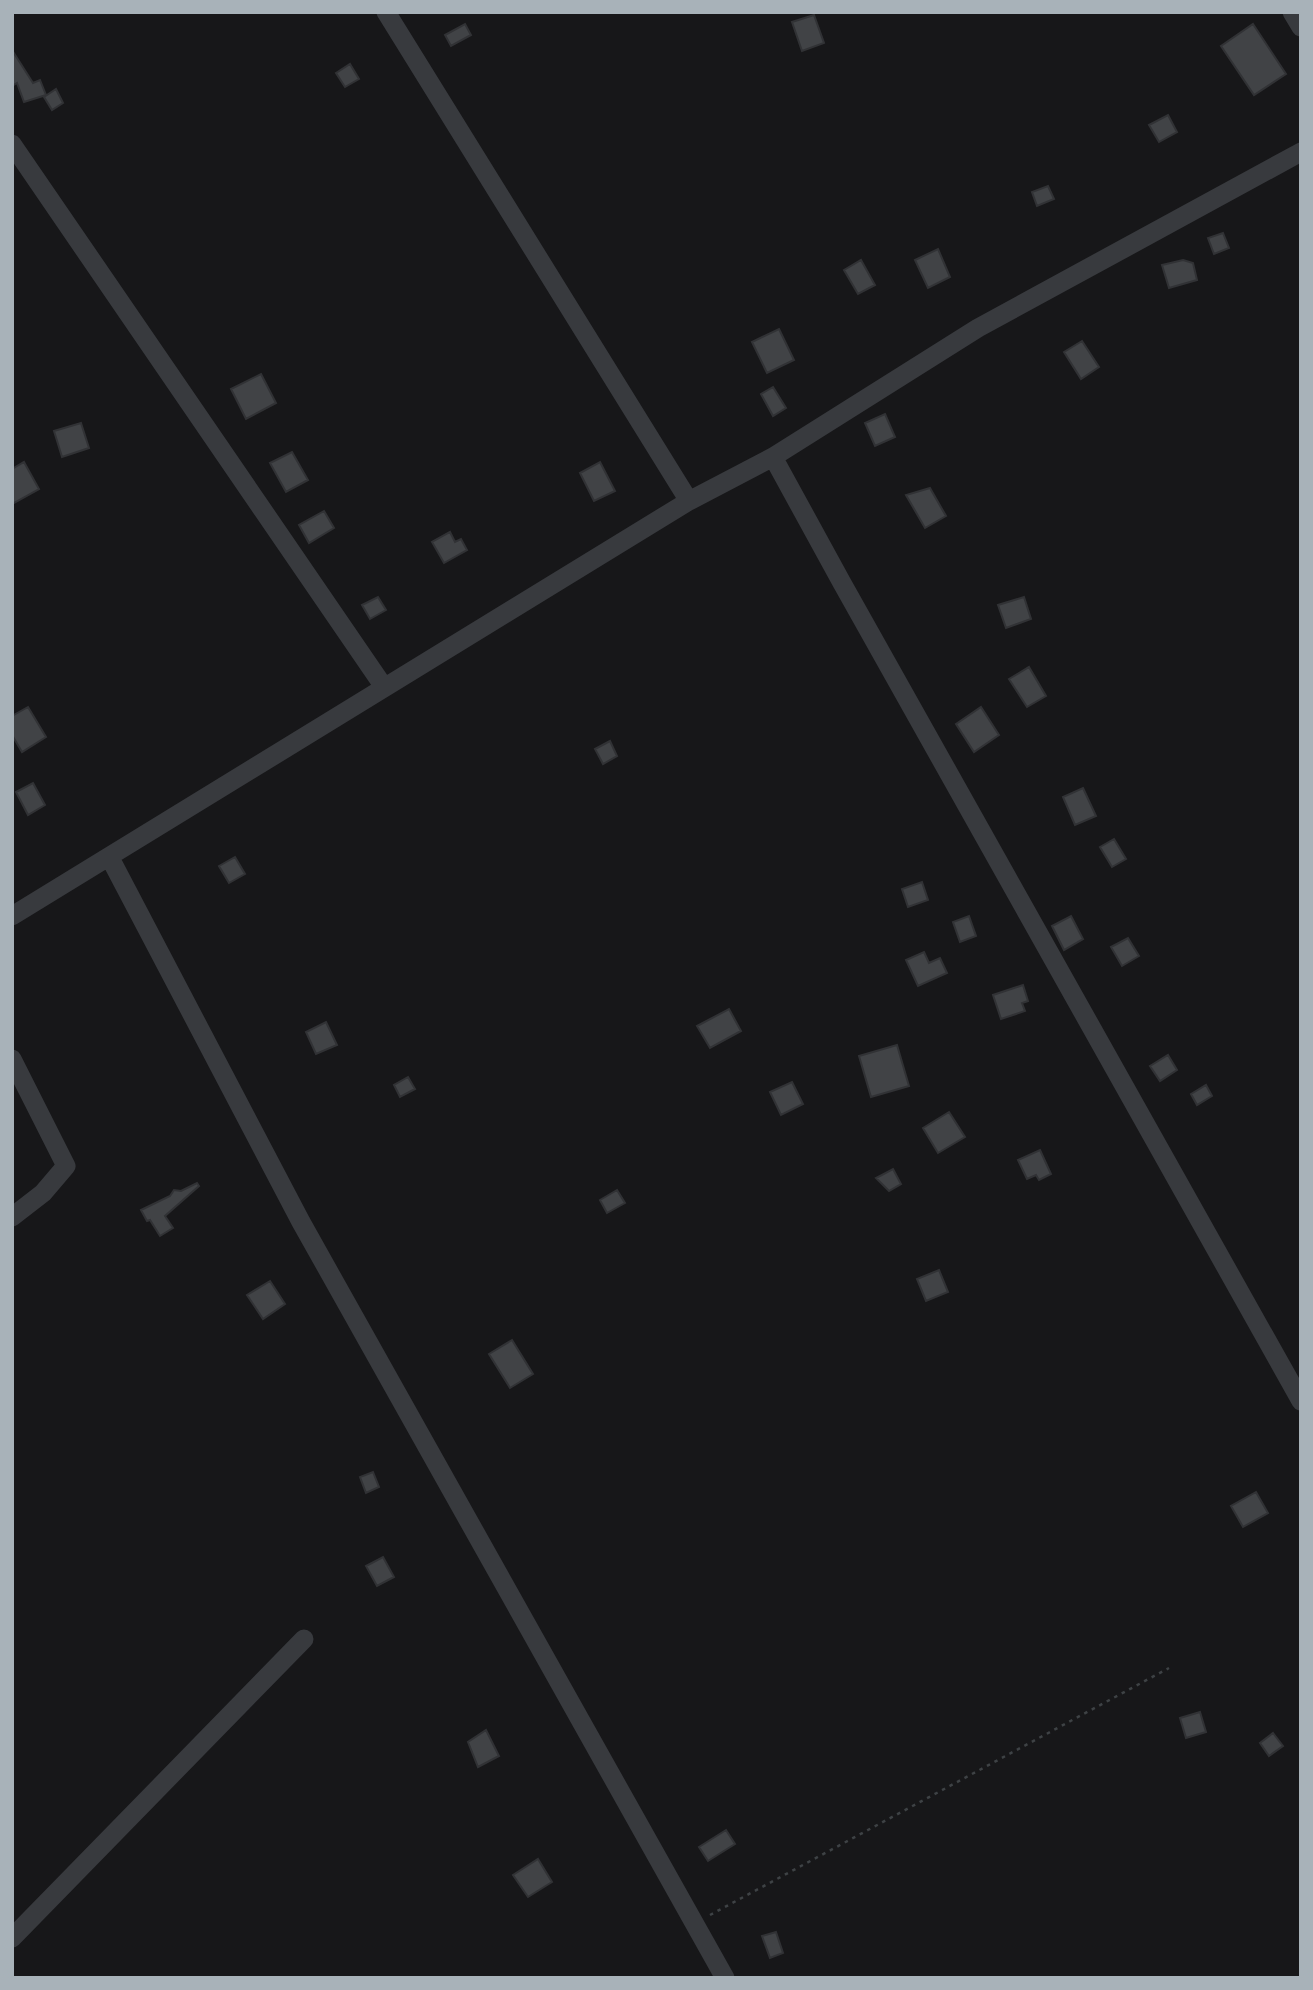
<svg xmlns="http://www.w3.org/2000/svg" width="1313" height="1990" font-family="'PT Sans',sans-serif">
  <style>
    .building { fill: #414346; stroke: #313235; stroke-width: 2 }
    .lines { fill: none; stroke-linecap: round; stroke-linejoin: round }
    .path { stroke: #3e4245; stroke-width: 2.5; stroke-dasharray: 3.5 5; stroke-linecap: butt }
    .minor { stroke: #383a3e; stroke-width: 19 }
  </style>
  <rect width="100%" height="100%" fill="#171719"/>
  <path class="building" d="M814 15 824 43 802 51 792 22Z
    M465 24 471 35 451 46 445 35Z
    M1253 24 1286 74 1254 95 1221 46Z
    M12 50 33 83 40 80 46 95 24 102 17 83 12 86Z
    M350 64 359 79 345 87 336 73Z
    M56 89 63 103 52 110 44 97Z
    M1168 115 1177 132 1159 142 1149 125Z
    M1048 186 1054 199 1037 206 1032 192Z
    M1223 233 1229 248 1214 254 1208 238Z
    M938 249 950 277 928 288 915 260Z
    M861 260 875 285 858 294 844 270Z
    M1183 260 1193 263 1197 280 1169 288 1162 265Z
    M779 329 794 360 767 373 752 342Z
    M1082 341 1099 367 1081 379 1064 352Z
    M261 374 276 403 246 419 231 389Z
    M773 387 786 408 773 416 761 394Z
    M885 414 895 437 875 446 865 423Z
    M81 423 89 448 62 457 54 431Z
    M292 452 308 480 286 492 270 463Z
    M24 462 39 489 12 504V469Z
    M600 462 615 491 594 501 580 473Z
    M930 488 946 516 925 528 906 495Z
    M324 511 334 528 309 543 299 525Z
    M450 532 455 542 461 539 467 550 444 563 432 542Z
    M378 597 386 610 370 619 362 605Z
    M1024 597 1031 619 1006 628 998 605Z
    M1029 667 1046 696 1027 707 1009 679Z
    M28 707 46 737 22 752 12 735V716Z
    M981 707 999 735 974 752 956 724Z
    M610 741 617 756 603 764 595 749Z
    M33 783 45 805 28 815 16 792Z
    M1083 788 1096 816 1075 825 1063 797Z
    M1114 839 1126 859 1112 867 1100 847Z
    M235 857 245 874 229 883 219 866Z
    M922 882 928 900 908 907 902 889Z
    M969 916 976 936 960 942 953 922Z
    M1071 916 1083 939 1064 950 1052 926Z
    M1128 938 1139 956 1122 966 1111 947Z
    M924 952 929 963 940 958 947 973 918 986 906 960Z
    M1023 985 1028 1001 1022 1003 1025 1011 1001 1019 993 995Z
    M729 1009 741 1031 710 1048 697 1026Z
    M326 1022 337 1045 316 1054 306 1032Z
    M897 1045 909 1086 871 1097 859 1056Z
    M1168 1055 1177 1070 1160 1081 1150 1066Z
    M408 1077 415 1089 400 1097 394 1085Z
    M792 1082 803 1104 781 1115 770 1092Z
    M1206 1085 1212 1096 1197 1105 1191 1094Z
    M949 1112 965 1137 938 1153 923 1128Z
    M1040 1150 1051 1174 1039 1180 1036 1175 1027 1179 1018 1160Z
    M893 1169 901 1184 889 1191 876 1178Z
    M197 1183 199 1186 165 1216 173 1228 160 1236 150 1220 147 1221 141 1210 170 1196 174 1190 181 1191Z
    M617 1190 625 1203 607 1213 600 1200Z
    M939 1270 948 1292 926 1301 917 1279Z
    M270 1281 285 1304 263 1319 247 1295Z
    M512 1340 533 1374 510 1388 489 1354Z
    M373 1472 379 1487 366 1493 360 1477Z
    M1256 1492 1268 1513 1243 1527 1231 1506Z
    M383 1557 394 1577 377 1586 366 1566Z
    M1200 1712 1206 1732 1186 1738 1180 1718Z
    M486 1730 499 1756 478 1767 468 1742Z
    M1273 1733 1283 1746 1269 1756 1260 1743Z
    M726 1830 735 1844 708 1861 699 1847Z
    M538 1859 552 1882 528 1897 513 1875Z
    M776 1932 783 1953 770 1958 762 1936Z"/>
  <g class="lines">
    <path class="path" d="M710 1915 1169 1668"/>
    <path class="minor" d="M386 12 689 501
      M1292 12 1301 27
      M12 144 384 687
      M773 457 842 583 1301 1401
      M110 858 301 1222 725 1978
      M12 916 689 501 773 457 978 328 1301 152
      M12 1059 66 1166 43 1193 12 1217
      M12 1938 304 1639"/>
  </g>
  <rect width="1313" height="1990" fill="none" stroke="#a8b2b9" stroke-width="28"/>
</svg>
